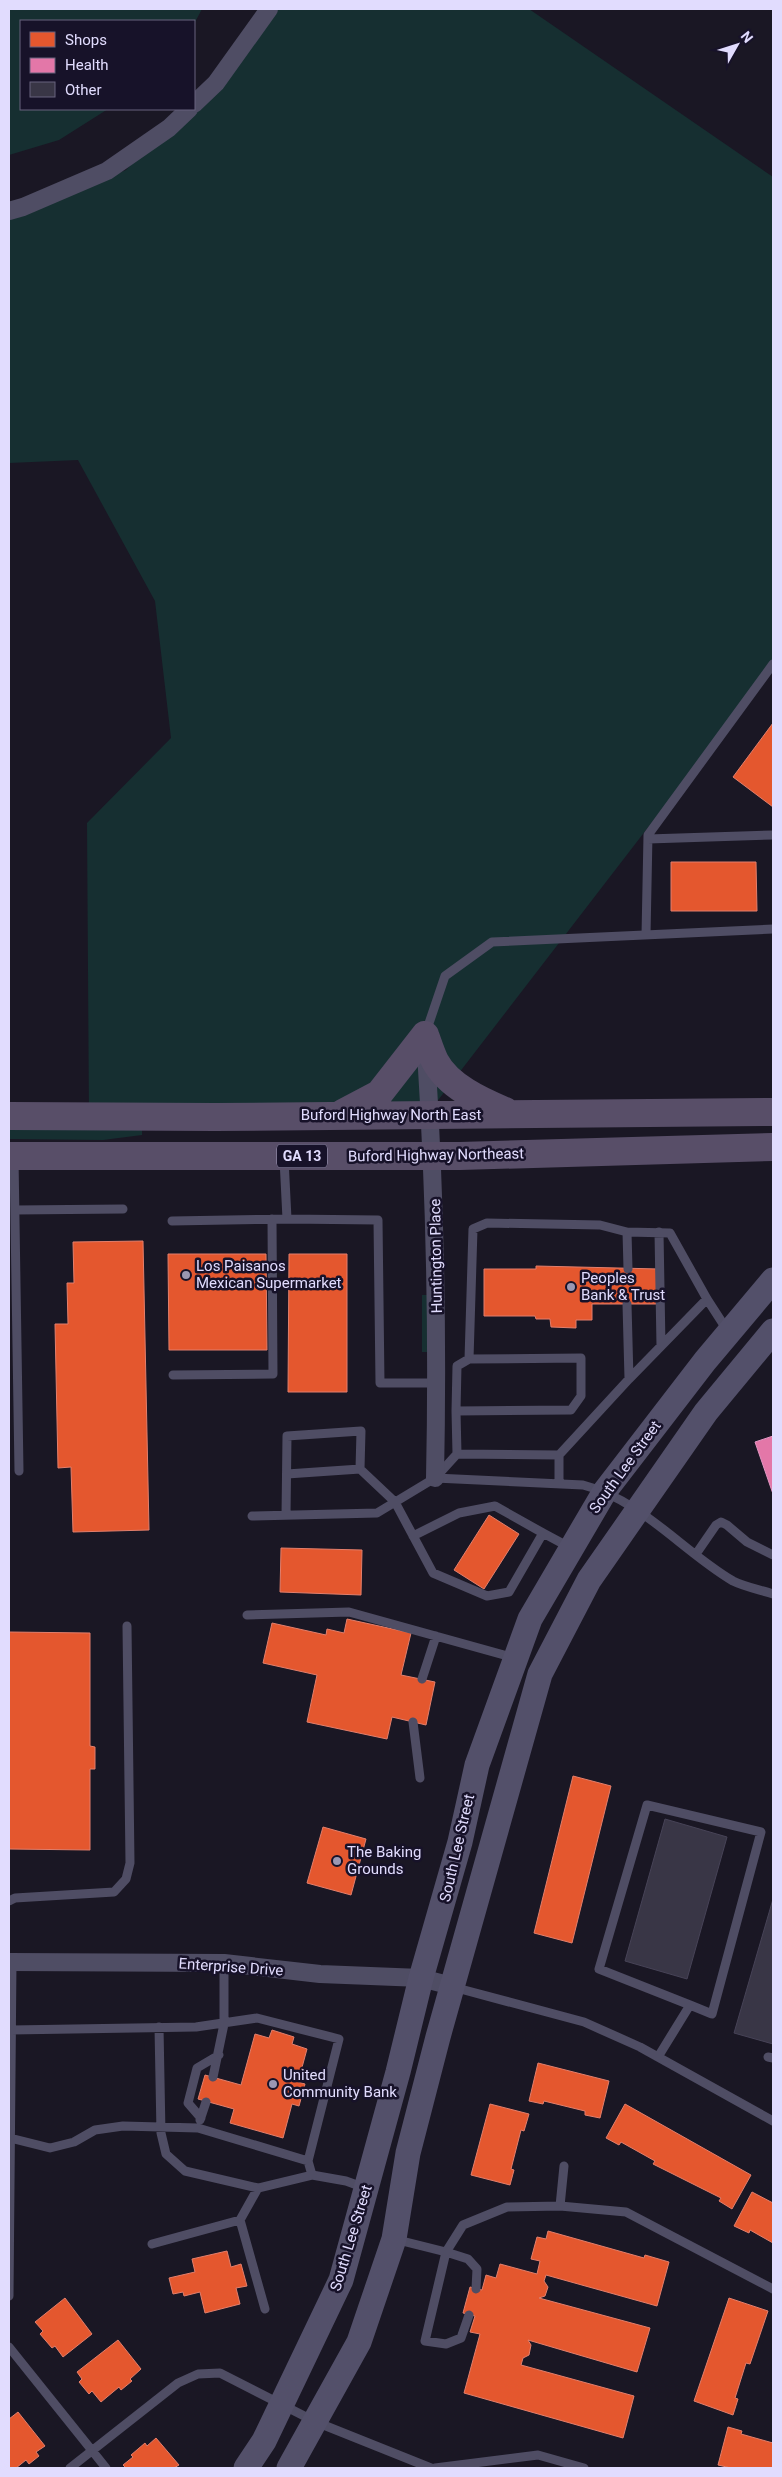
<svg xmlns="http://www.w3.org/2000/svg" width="782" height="2477" font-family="Roboto,sans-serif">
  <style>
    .green { fill: #162f31 }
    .shops { fill: #e4572e; stroke: #e37f6c }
    .health { fill: #e377a8; stroke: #e295c2 }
    .building { fill: #393646; stroke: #474357 }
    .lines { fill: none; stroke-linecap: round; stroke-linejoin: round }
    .lane { stroke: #4f4d64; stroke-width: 9 }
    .street { stroke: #4f4d64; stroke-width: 18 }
    .secondary { stroke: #53506a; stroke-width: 25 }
    .primary { stroke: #584e68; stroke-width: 28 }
    .poi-dot { fill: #9b97b2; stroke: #171229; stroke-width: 2 }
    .labels { text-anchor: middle; stroke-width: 5; stroke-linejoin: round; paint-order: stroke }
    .shield { fill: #171229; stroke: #a49fbe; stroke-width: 1 }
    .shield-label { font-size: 14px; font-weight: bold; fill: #e1dcfe }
    .street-label { font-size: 15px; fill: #e1dcfe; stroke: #171229 }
    .poi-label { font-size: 15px; fill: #e1dcfe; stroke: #171229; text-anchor: start }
  </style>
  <rect width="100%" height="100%" fill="#1a1724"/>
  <path class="green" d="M9 9H202L194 24V21H21V109H108L59 140 9 155Z
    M259 9H529L773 177V665L422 1121 89 1118 87 823 171 738 155 601 78 460 9 463V219L126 170 194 99Z
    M142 1127V1135L103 1140 9 1139V1128Z
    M422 1295H428L427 1352H422Z"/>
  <path class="shops" d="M773 723V807L733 777Z
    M671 862H756L757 911H671Z
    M143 1241 149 1530 73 1532 71 1467 58 1468 55 1324H68L67 1283H74L73 1242Z
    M168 1254H266L267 1350H169Z
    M289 1254H347V1392H288Z
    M536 1266 659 1269V1304H592V1320H576V1328L551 1327 550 1319H536L535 1316H484V1269H536Z
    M489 1515 519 1534 484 1589 454 1570Z
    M281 1548 362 1550 361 1595 280 1592Z
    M347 1619 411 1633 401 1675 435 1682 426 1725 392 1717 387 1739 307 1722 317 1675 263 1663 272 1623 326 1635 327 1629 344 1633Z
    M9 1632 90 1633V1746L95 1747V1769H90V1850L9 1849Z
    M573 1776 611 1786 572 1943 534 1933Z
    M323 1827 366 1839 351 1895 307 1883Z
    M272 2030 294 2037 292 2044 307 2049 298 2082 305 2084 299 2106 292 2104 283 2138 230 2123 234 2109 198 2099 205 2075 241 2085 255 2034 269 2038Z
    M538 2063 609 2081 600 2118 585 2115V2111L544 2101 543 2104 529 2101Z
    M490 2104 529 2114 524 2131 521 2130 511 2169 514 2170 510 2185 471 2175Z
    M625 2104 751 2175 732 2209 719 2201 721 2198 653 2164 655 2161 621 2142 619 2145 606 2138Z
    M752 2192 773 2203V2243L750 2230 749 2233 734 2226Z
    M548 2231 644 2258 645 2255 669 2262 657 2306 546 2275 544 2281 548 2287 545 2296 539 2298 650 2328 637 2372 528 2340 531 2345 529 2355 523 2358 521 2365 634 2396 623 2438 464 2393 480 2334 470 2332 475 2316 463 2313 470 2287 482 2290 486 2275 496 2278 500 2264 537 2274 540 2261 531 2259 537 2237 546 2239Z
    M227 2251 231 2267 241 2264 247 2286 236 2288 240 2304 205 2313 200 2292 184 2296 183 2292 173 2294 169 2278 195 2272 192 2259Z
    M65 2298 92 2334 63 2357 55 2346 52 2348 40 2334 43 2331 35 2322Z
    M729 2298 768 2311 750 2364 746 2363 735 2398 738 2399 733 2415 694 2401Z
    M118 2340 141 2369 130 2379 132 2381 121 2390 119 2387 101 2402 92 2391 89 2394 79 2382 82 2379 77 2372Z
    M18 2412 45 2446 36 2452 39 2456 29 2464 26 2460 16 2468H9V2419Z
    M728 2427 742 2431 741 2434 773 2443V2468H731L718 2465Z
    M156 2438 179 2465 174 2468H126L123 2465 133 2457 131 2455 145 2443 147 2446Z"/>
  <path class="health" d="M773 1436V1494L755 1442Z"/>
  <path class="building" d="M665 1819 727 1837 687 1979 625 1961Z
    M773 1899V2044L734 2033Z"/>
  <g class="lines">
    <path class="lane" d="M648 839 773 835
      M646 935 648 835 773 664
      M426 1032 445 976 492 942 773 929
      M14 1158 19 1471
      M284 1159 287 1219 378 1220 380 1383H437
      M15 1210 123 1209
      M172 1221 287 1219
      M627 1232 628 1269
      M659 1232 661 1346
      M707 1299 629 1379 559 1455 457 1454 456 1411 571 1410 581 1396V1358L469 1359 473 1229 487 1223 600 1225 627 1232 670 1233 707 1299 727 1330
      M627 1304 629 1379
      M173 1375 273 1374 272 1219
      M456 1411 457 1366 469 1359
      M360 1469 395 1502 433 1573 487 1596 509 1592 543 1533 495 1506 459 1513 413 1536
      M437 1476 457 1454
      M559 1484V1455
      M286 1515 287 1436 361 1431 360 1469 287 1474
      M252 1516 377 1513 435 1478 583 1485C642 1500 682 1551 733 1581 745 1587 761 1590 773 1594
      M543 1533 571 1548
      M696 1554 716 1525 721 1522 727 1525 747 1542 773 1555
      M247 1615 349 1612 504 1655 513 1660
      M422 1679 436 1636
      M413 1722 420 1778
      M9 1901 15 1898 114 1892 126 1879 130 1863 127 1626
      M453 1987 584 2022 640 2047 773 2121
      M159 2027 161 2133 166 2154 185 2171 258 2188 312 2175
      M11 2030 196 2027 257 2018 339 2039 308 2161 312 2175 346 2181 365 2188
      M658 2057 690 2005 599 1969 647 1805 761 1832 712 2014 690 2005
      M768 2057 773 2058
      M213 2077 224 2024V1963
      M201 2118 188 2103 197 2068 219 2055
      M200 2120 206 2102
      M10 2138 50 2148 74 2142 95 2130 123 2126 198 2128 308 2161
      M258 2188 240 2220 265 2309
      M560 2206 564 2166
      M394 2239 446 2252 463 2225 507 2207 560 2206 626 2212 773 2289
      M152 2244 240 2220
      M9 2296 12 1962
      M469 2315 461 2338 446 2344 425 2341 446 2252 468 2259 477 2269 476 2289
      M9 2347 106 2468
      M70 2468 178 2383 198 2374 220 2373 316 2422 431 2468
      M435 2468 538 2455 584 2468"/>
    <path class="street" d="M194 104 216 83 269 9
      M9 211 23 207 107 171 169 128 189 109
      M426 1052C435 1194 438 1336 435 1478
      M9 1962 224 1963 320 1974 421 1978 452 1986"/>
    <path class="secondary" d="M246 2468 264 2441 341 2280 398 2072 421 1978 460 1842 477 1765 530 1619 605 1491 705 1361 773 1280
      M289 2468 359 2342 394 2239 408 2153 438 2037 540 1674 589 1580 706 1412 773 1331"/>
    <path class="primary" d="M425 1035C428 1043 431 1053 435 1061 448 1086 481 1101 505 1111
      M343 1113 379 1094 425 1035
      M9 1116 215 1117 773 1112
      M9 1156H460L773 1147"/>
  </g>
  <g class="poi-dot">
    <circle cx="186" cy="1275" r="5"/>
    <circle cx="571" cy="1287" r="5"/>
    <circle cx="337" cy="1861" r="5"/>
    <circle cx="273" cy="2084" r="5"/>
  </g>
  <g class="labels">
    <rect class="shield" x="277" y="1144.5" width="50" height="23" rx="4"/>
    <g class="shield-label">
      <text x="302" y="1161">GA 13</text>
    </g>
    <g class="street-label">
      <text x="391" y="1120">Buford Highway North East</text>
      <text transform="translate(436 1155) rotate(-1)" y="5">Buford Highway Northeast</text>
      <text transform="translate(436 1256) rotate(-91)" y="5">Huntington Place</text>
      <text transform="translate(625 1467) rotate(-54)" y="5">South Lee Street</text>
      <text transform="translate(457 1848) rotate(-77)" y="5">South Lee Street</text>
      <text transform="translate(231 1967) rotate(4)" y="5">Enterprise Drive</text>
      <text transform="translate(351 2238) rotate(-73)" y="5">South Lee Street</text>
    </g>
    <g class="poi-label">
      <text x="196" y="1271">Los Paisanos<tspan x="196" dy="17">Mexican Supermarket</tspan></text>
      <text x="581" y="1283">Peoples<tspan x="581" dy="17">Bank &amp; Trust</tspan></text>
      <text x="347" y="1857">The Baking<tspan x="347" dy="17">Grounds</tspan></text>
      <text x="283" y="2080">United<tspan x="283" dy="17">Community Bank</tspan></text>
    </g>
  </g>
  <rect width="782" height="2477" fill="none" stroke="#e1dcfe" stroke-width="20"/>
  <rect x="20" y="20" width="175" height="90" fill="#171229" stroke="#68637e"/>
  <rect x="30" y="32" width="25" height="15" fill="#e4572e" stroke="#68637e"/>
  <text x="65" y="45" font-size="15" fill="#e1dcfe">Shops</text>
  <rect x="30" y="58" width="25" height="15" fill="#e377a8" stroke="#68637e"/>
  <text x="65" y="70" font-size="15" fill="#e1dcfe">Health</text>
  <rect x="30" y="82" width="25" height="15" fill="#393646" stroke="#68637e"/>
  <text x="65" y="95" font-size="15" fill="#e1dcfe">Other</text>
  <g transform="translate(737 45) rotate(51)" stroke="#171229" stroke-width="4" paint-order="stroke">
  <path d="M0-4L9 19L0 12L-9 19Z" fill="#e1dcfe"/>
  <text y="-8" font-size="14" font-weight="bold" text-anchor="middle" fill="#e1dcfe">N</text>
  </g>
</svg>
